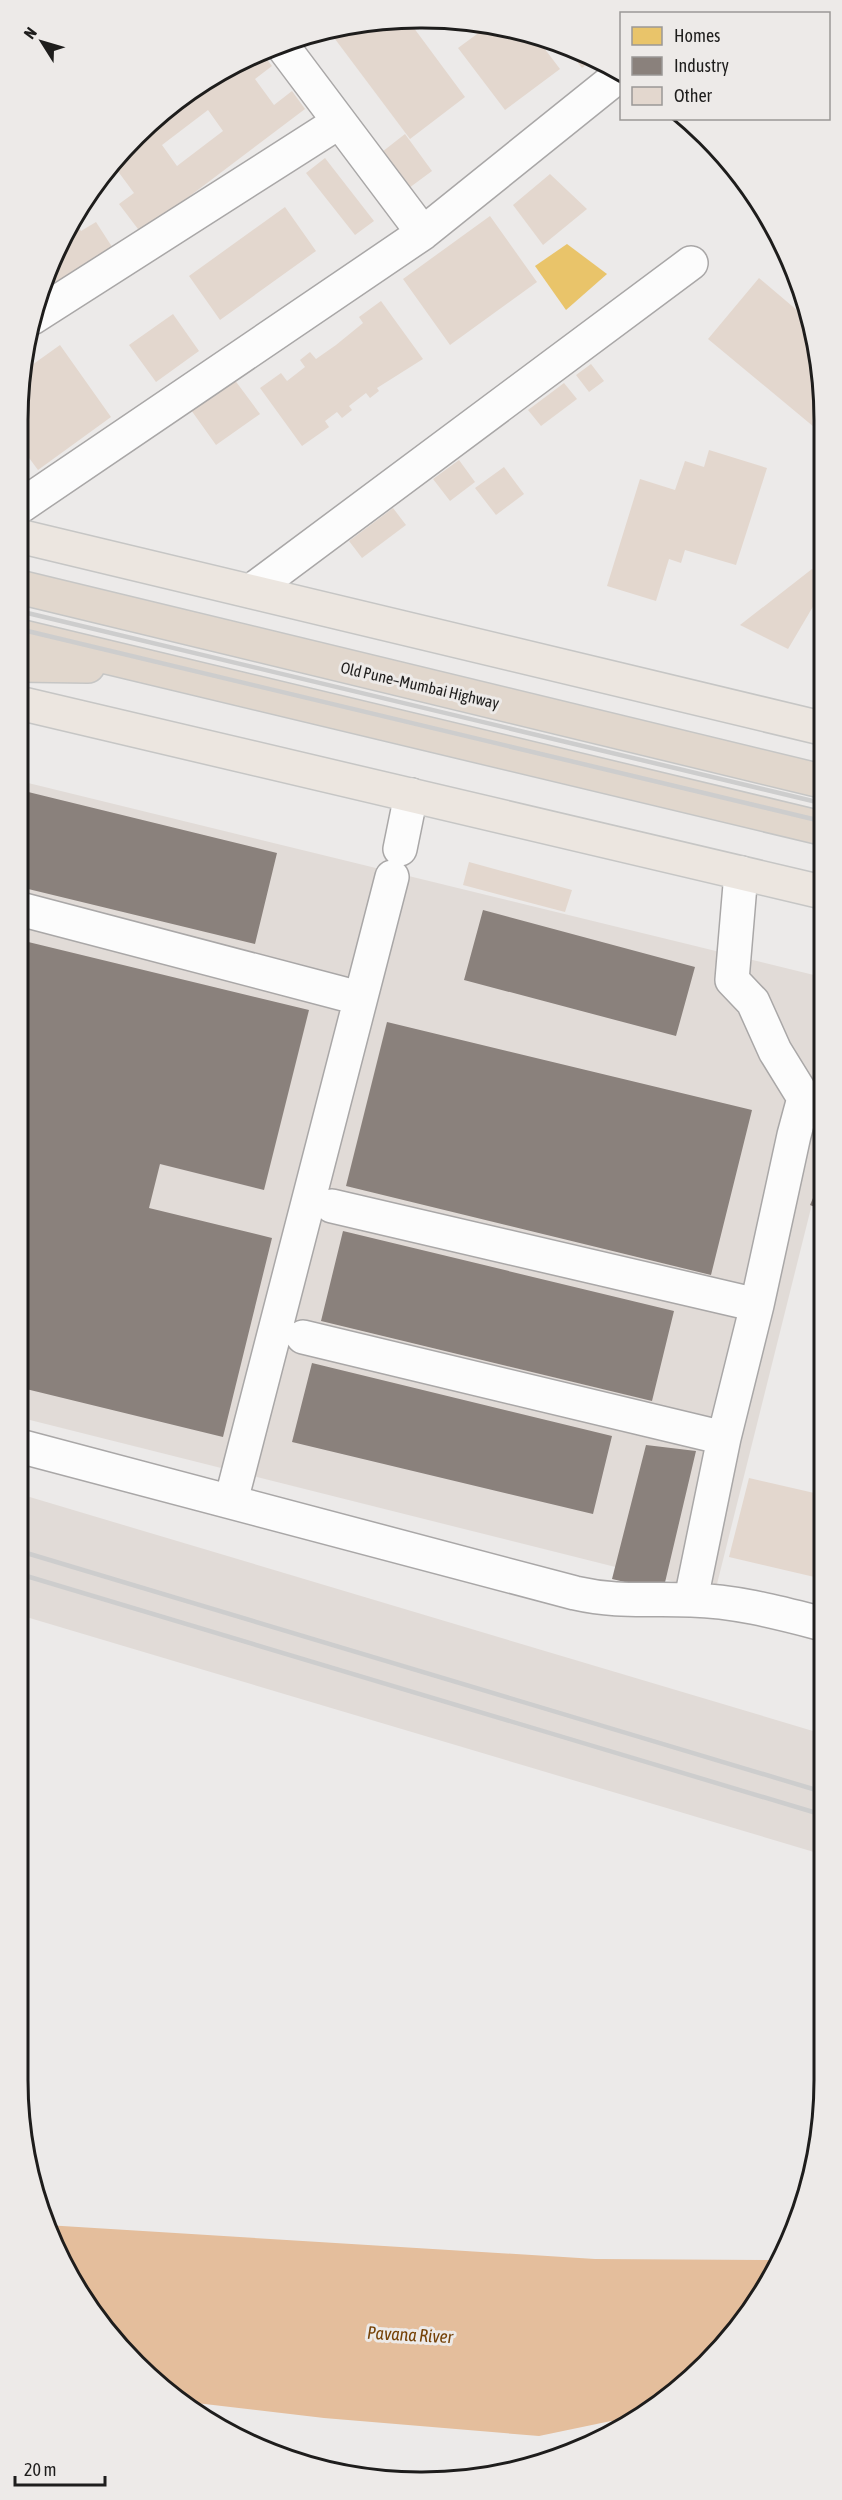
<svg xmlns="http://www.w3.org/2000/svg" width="842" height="2500" font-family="'Asap Condensed',sans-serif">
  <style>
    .built { fill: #e1dbd7 }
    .water { fill: #e4be9c }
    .homes { fill: #e9c46a }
    .industry { fill: #8a817c }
    .building { fill: #e3d7ce; fill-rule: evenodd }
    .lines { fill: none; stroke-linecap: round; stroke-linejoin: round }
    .minor-casing { stroke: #a9a7a7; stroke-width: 36 }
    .major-casing { stroke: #c6c6c5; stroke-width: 36 }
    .highway-casing { stroke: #c6c6c5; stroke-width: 36 }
    .minor { stroke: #fcfcfc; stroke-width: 33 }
    .major { stroke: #ece6e0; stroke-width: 33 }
    .highway { stroke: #e1d7cd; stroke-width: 33 }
    .rail { stroke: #cdcdcd; stroke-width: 4.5 }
    .labels { text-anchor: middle; stroke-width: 6; stroke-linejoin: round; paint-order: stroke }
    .street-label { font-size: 16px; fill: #1e1d1c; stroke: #edeae8 }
    .water-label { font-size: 18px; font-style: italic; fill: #754207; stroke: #edeae8 }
    .rim { fill: none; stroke: #1e1d1c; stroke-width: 3 }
  </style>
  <rect width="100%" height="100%" fill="#eceae9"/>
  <path class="built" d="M20 781 822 977V1164L715 1592 22 1418Z
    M23 1495 823 1734 824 1855 23 1616Z"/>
  <path class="water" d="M46 2225 595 2259 775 2260 756 2303 706 2364 645 2414 629 2421H611L539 2436 324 2418 179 2401 118 2345Z"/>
  <path class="homes" d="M567 244 607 274 566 310 535 266Z"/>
  <path class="industry" d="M20 790 277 853 255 944 20 887Z
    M483 910 695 967 676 1036 464 980Z
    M20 940 309 1010 264 1190 160 1164 149 1208 272 1238 223 1437 22 1388Z
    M387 1022 752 1110 711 1275 346 1186Z
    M822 1177V1210L810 1205Z
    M343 1231 674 1311 652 1401 321 1321Z
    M312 1363 612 1436 593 1514 292 1442Z
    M646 1445 696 1451 663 1591 612 1579Z"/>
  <path class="building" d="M408 20 465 97 410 139 329 31 368 21Z
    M488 26 535 36 560 69 505 110 458 48Z
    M568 50 592 60 582 68Z
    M262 53 272 66 255 79 274 105 292 91 305 109 141 233 119 204 134 193 117 170 102 181 101 176 155 118 219 72ZM208 110 223 131 177 166 162 145Z
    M405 134 432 171 409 188 382 152Z
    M325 158 374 221 355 235 306 173Z
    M550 174 587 209 543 245 513 205Z
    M285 207 316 251 220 320 189 276Z
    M490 216 537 282 450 345 403 279Z
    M74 219 81 231 96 222 116 253 37 303 59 243Z
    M759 278 805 317 821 368 820 432 708 339Z
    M381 301 423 359 377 388 379 391 370 398 366 393 349 406 352 410 342 418 337 412 325 421 329 427 302 446 260 388 281 373 287 381 305 367 300 360 310 352 316 359 336 345 363 323 359 317Z
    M173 314 199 351 156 382 129 345Z
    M60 345 111 417 38 470 18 443 25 370Z
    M591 364 604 381 589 392 576 375Z
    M234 379 260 414 216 445 191 410Z
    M564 383 577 399 541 426 528 410Z
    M709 450 767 468 736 565 685 550 681 563 669 559 656 601 607 586 640 479 675 490 685 461 704 467Z
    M459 460 475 482 450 501 433 479Z
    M504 467 524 494 496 515 475 488Z
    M393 508 406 525 362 558 349 541Z
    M812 569 821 577V593L788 649 740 625Z
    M469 862 572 890 565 912 463 885Z
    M749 1478 823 1495V1579L729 1557Z"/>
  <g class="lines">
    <g class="minor-casing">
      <path id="minor" d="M281 44 423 233
        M32 318 339 122
        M18 508 423 233 622 73
        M251 591 691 263
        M400 849 411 795
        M741 873 732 980 753 1002 775 1051 804 1098 822 1108
        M20 909 359 998
        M332 1206 757 1305
        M303 1337 724 1438
        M23 1447 575 1593C619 1603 648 1598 691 1600 736 1601 780 1613 823 1624
        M231 1501 392 877
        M691 1599 724 1438 757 1305 794 1135 804 1098"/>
    </g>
    <g class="major-casing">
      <path id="major" d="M19 536 821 728
        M19 703 822 892"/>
    </g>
    <g class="highway-casing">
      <path id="highway" d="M19 587 821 781
        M19 636 821 828
        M19 665 88 666"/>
    </g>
    <use href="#minor" class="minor"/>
    <use href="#major" class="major"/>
    <use href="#highway" class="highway"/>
    <path class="rail" d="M19 611 821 803
      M19 629 821 821
      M23 1552 823 1792
      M23 1575 823 1815"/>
  </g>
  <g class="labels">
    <g class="street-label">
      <text transform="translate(420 685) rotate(13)" y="6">Old Pune–Mumbai Highway</text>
    </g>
    <g class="water-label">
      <text transform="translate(410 2335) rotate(3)" y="6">Pavana River</text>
    </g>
  </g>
  <path d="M0 0H842V2500H0ZM420 28H422A392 392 0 0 1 814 420V2080A392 392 0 0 1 422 2472H420A392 392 0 0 1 28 2080V420A392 392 0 0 1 420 28Z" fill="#edeae8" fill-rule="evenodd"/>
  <path class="rim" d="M420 28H422A392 392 0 0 1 814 420V2080A392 392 0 0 1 422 2472H420A392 392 0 0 1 28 2080V420A392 392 0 0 1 420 28Z"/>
  <rect x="620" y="12" width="210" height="108" fill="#edeae8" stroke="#9a9896" stroke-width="1.5"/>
  <rect x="632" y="27" width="30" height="18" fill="#e9c46a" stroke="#9a9896" stroke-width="1.5"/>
  <text x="674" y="42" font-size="18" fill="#1e1d1c">Homes</text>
  <rect x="632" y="57" width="30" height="18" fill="#8a817c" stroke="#9a9896" stroke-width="1.5"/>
  <text x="674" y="72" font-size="18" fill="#1e1d1c">Industry</text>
  <rect x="632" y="87" width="30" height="18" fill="#e3d7ce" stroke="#9a9896" stroke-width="1.5"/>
  <text x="674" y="102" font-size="18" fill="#1e1d1c">Other</text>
  <g transform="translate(42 42) rotate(307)" stroke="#edeae8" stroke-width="4.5" paint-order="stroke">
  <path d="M0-4.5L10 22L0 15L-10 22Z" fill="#1e1d1c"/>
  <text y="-9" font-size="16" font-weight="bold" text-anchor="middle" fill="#1e1d1c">N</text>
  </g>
  <path d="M15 2476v9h90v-9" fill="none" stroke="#1e1d1c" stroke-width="3"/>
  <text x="24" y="2476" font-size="18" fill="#1e1d1c" stroke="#edeae8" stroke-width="4.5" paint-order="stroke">20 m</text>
</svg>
